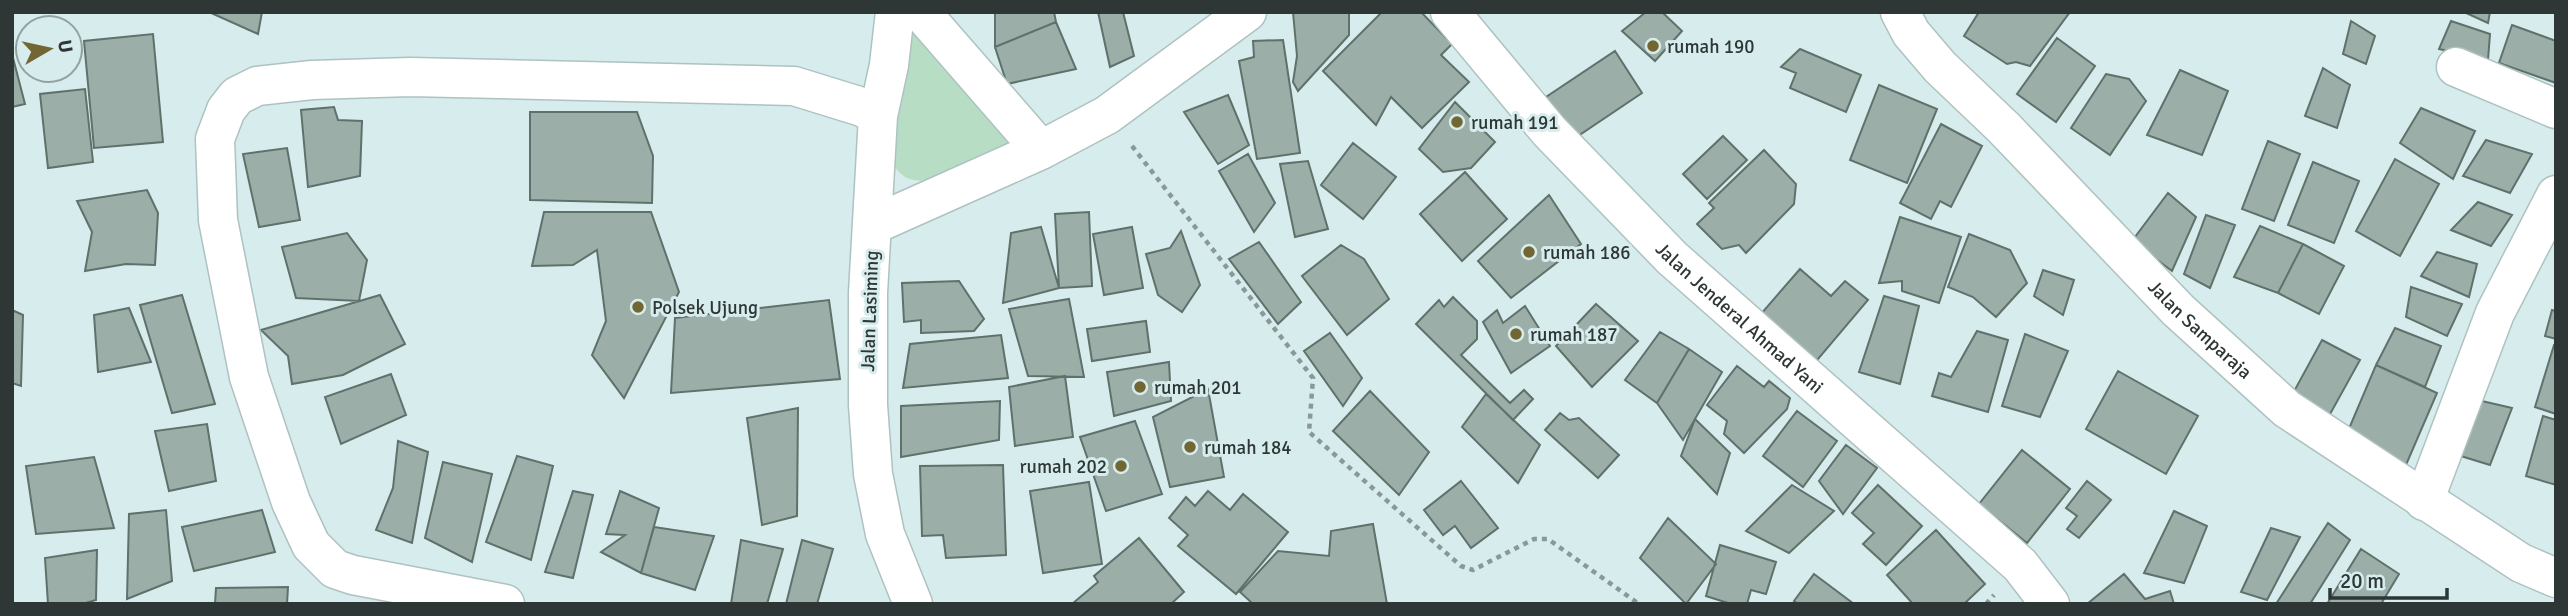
<svg xmlns="http://www.w3.org/2000/svg" width="2568" height="616" font-family="Signika,sans-serif">
  <style>
    .park { fill: #b7dec4 }
    .building { fill: #9caea8; stroke: #60716c; stroke-width: 2 }
    .lines { fill: none; stroke-linecap: round; stroke-linejoin: round }
    .minor-casing { stroke: #aec2c1; stroke-width: 41 }
    .major-casing { stroke: #aec2c1; stroke-width: 41 }
    .highway-casing { stroke: #aec2c1; stroke-width: 41 }
    .path { stroke: #899898; stroke-width: 4.5; stroke-dasharray: 5 5; stroke-linecap: butt }
    .minor { stroke: #fff; stroke-width: 38 }
    .major { stroke: #fff; stroke-width: 38 }
    .highway { stroke: #fff; stroke-width: 38 }
    .poi-dot { fill: #726633; stroke: #d7ecec; stroke-width: 2.5 }
    .labels { text-anchor: middle; stroke-width: 6; stroke-linejoin: round; paint-order: stroke }
    .poi-label { font-size: 19px; fill: #2e3636; stroke: #d7ecec; text-anchor: start }
    .street-label { font-size: 19px; fill: #2e3636; stroke: #d7ecec }
  </style>
  <rect width="100%" height="100%" fill="#d7ecec"/>
  <path class="park" d="M908 18 1015 146C1000 153 984 159 969 166 938 179 901 197 888 151Z"/>
  <path class="building" d="M209 12H262L258 34Z
    M995 12H1054L1056 22 995 47Z
    M1098 12H1123L1134 56 1110 67Z
    M1293 12H1349V35L1298 91 1293 82 1297 56Z
    M1382 12H1421L1452 44 1441 55 1469 82 1422 128 1391 97 1376 125 1323 71Z
    M1646 12H1662L1682 31 1655 61 1622 31Z
    M1979 12H2070L2030 66 2016 62 2007 64 1964 36Z
    M2464 12H2490L2488 23Z
    M2351 21 2375 36 2366 64 2343 54Z
    M2451 21 2490 34 2488 60 2439 49Z
    M1056 22 1076 69 1007 84 995 47Z
    M2512 25 2556 41V83L2499 63Z
    M153 34 163 142 94 148 84 41Z
    M2057 38 2095 66 2056 122 2017 94Z
    M1283 40 1300 153 1257 159 1239 61 1254 57 1253 41Z
    M1800 49 1861 75 1846 112 1790 88 1796 73 1781 67Z
    M1615 51 1642 93 1578 136 1534 105Z
    M12 54 25 104 12 107Z
    M2323 68 2350 85 2337 128 2305 116Z
    M2180 70 2228 91 2202 155 2147 135Z
    M2106 74 2129 79 2146 101 2110 155 2071 128Z
    M1879 85 1937 109 1907 183 1850 160Z
    M85 89 93 162 48 168 40 94Z
    M1228 95 1249 145 1218 164 1184 112Z
    M1455 102 1495 142 1471 168 1443 172 1419 149Z
    M334 107 338 120 362 121 360 176 308 187 301 110Z
    M2421 108 2475 131 2453 179 2400 143Z
    M530 112H637L653 156 652 203 530 200Z
    M1941 124 1982 146 1951 207 1940 201 1931 219 1900 203Z
    M1723 136 1747 160 1707 199 1683 174Z
    M2486 140 2532 154 2510 193 2463 176Z
    M2268 141 2300 154 2274 221 2242 209Z
    M1353 143 1396 177 1363 219 1321 185Z
    M287 148 300 220 259 227 243 154Z
    M1764 150 1796 184 1794 204 1746 253 1739 245 1722 249 1697 224 1714 208 1709 203Z
    M1248 154 1275 203 1254 232 1219 171Z
    M2395 159 2439 184 2400 256 2356 231Z
    M1308 161 1328 229 1295 237 1280 164Z
    M2313 162 2359 181 2334 243 2288 225Z
    M1465 172 1507 219 1462 261 1420 214Z
    M147 190 158 213 155 265 126 264 85 271 92 232 77 201Z
    M2168 193 2196 217 2172 271 2132 241Z
    M1549 195 1581 244 1511 298 1478 261Z
    M2478 202 2512 215 2491 246 2451 230Z
    M544 212H651L679 292 624 398 592 355 606 321 597 250 573 265 532 266Z
    M1089 212 1092 286 1059 288 1055 214Z
    M2206 215 2235 225 2210 288 2184 274Z
    M1900 217 1961 237 1939 303 1902 291V281L1879 283Z
    M2260 226 2303 244 2278 293 2234 277Z
    M1041 227 1059 288 1003 303 1011 233Z
    M1132 227 1143 288 1104 295 1093 234Z
    M1181 231 1200 285 1182 312 1158 295 1146 254 1170 248Z
    M347 233 367 260 359 301 296 298 282 247Z
    M1969 234 2010 250 2027 283 1996 317 1973 297 1948 287Z
    M1259 242 1301 302 1278 324 1229 259Z
    M2303 244 2344 266 2319 314 2278 293Z
    M1341 245 1364 259 1389 299 1347 335 1302 276Z
    M2437 252 2477 264 2469 297 2421 276Z
    M1800 269 1831 296 1845 281 1868 300 1813 365 1754 322Z
    M2043 270 2074 280 2063 315 2034 296Z
    M959 281 984 319 974 331 921 333V320L904 322 902 283Z
    M2411 287 2462 304 2447 336 2406 317Z
    M182 295 215 404 172 413 140 305Z
    M380 295 405 344 343 375 292 384 288 356 261 330Z
    M1884 296 1919 306 1900 384 1859 372Z
    M1453 297 1477 321V339L1461 355 1510 403 1524 390 1533 399 1513 420 1416 324 1439 300 1444 307Z
    M1069 299 1084 377 1028 376 1009 309Z
    M829 300 840 379 671 393 675 318Z
    M1596 304 1638 341 1592 387 1556 346Z
    M1525 306 1550 346 1511 373 1483 322 1497 310 1503 323Z
    M129 308 151 362 98 372 94 315Z
    M12 310 23 315 21 386 12 383Z
    M2552 310 2556 311V339L2545 336Z
    M1146 321 1150 352 1092 361 1087 329Z
    M2395 328 2441 346 2425 387 2376 365Z
    M1977 331 2008 340 1988 412 1932 396 1939 373 1951 377Z
    M1660 332 1689 349 1657 403 1625 380Z
    M1330 333 1362 378 1343 406 1304 351Z
    M2025 334 2068 351 2040 417 2002 406Z
    M1001 335 1008 378 903 388 910 344Z
    M2322 340 2360 360 2329 416 2292 395Z
    M2554 345H2556V414L2535 407Z
    M1689 349 1722 372 1683 440 1657 403Z
    M1169 362 1171 401 1114 416 1107 372Z
    M2376 365 2437 393 2406 465 2345 438Z
    M1737 366 1764 387 1769 381 1790 398 1787 409 1744 453 1724 434 1727 421 1707 405Z
    M2118 371 2198 416 2166 474 2086 429Z
    M391 374 406 415 341 444 325 397Z
    M1065 376 1073 437 1015 446 1009 387Z
    M1208 389 1224 477 1170 487 1153 417Z
    M1370 391 1429 452 1399 495 1333 431Z
    M1486 394 1540 445 1518 483 1462 427Z
    M2469 398 2512 408 2490 465 2451 453Z
    M1000 401 999 440 901 457V406Z
    M798 408 797 516 762 525 747 418Z
    M1797 411 1837 441 1803 487 1763 456Z
    M1560 413 1569 420 1579 418 1619 455 1598 478 1545 430Z
    M2543 416 2556 420V485L2526 476Z
    M1695 419 1730 453 1717 494 1681 456Z
    M1135 421 1162 494 1106 511 1080 437Z
    M207 424 216 481 169 491 155 431Z
    M398 441 428 452 412 543 376 530 393 488Z
    M1846 445 1877 468 1843 514 1819 481Z
    M2022 450 2070 489 2027 543 1979 504Z
    M517 456 553 466 531 560 486 542Z
    M94 457 114 528 36 534 26 466Z
    M443 462 492 474 472 562 425 538Z
    M1003 465 1006 555 946 558 943 535 922 536 920 466Z
    M1461 481 1498 528 1471 548 1455 526 1443 535 1424 510Z
    M2087 481 2111 500 2079 538 2067 529 2077 516 2066 508Z
    M1089 482 1102 564 1043 573 1030 491Z
    M1792 485 1834 511 1789 553 1746 531Z
    M1878 485 1922 526 1886 565 1863 544 1874 533 1852 513Z
    M573 491 593 495 573 578 545 572Z
    M620 491 659 508 641 573 601 552 625 535 606 534Z
    M1208 491 1230 510 1243 494 1288 532 1236 594 1178 546 1188 535 1169 518 1186 497 1195 506Z
    M166 510 172 581 127 599 129 514Z
    M262 510 275 552 194 571 182 527Z
    M2174 511 2207 526 2184 583 2144 573Z
    M1668 518 1716 564 1686 604 1640 558Z
    M2328 523 2350 540 2310 604H2276Z
    M1373 524 1387 604H1253L1240 592 1278 551 1329 556 1331 531Z
    M654 527 714 536 695 590 641 573Z
    M2271 528 2300 537 2267 600 2241 592Z
    M1936 530 1985 584 1964 604H1913L1887 575Z
    M1139 538 1184 592 1171 604H1072L1098 582 1094 576Z
    M741 540 783 549 767 604H731Z
    M802 540 833 549 817 604H786Z
    M1720 545 1776 562 1766 594 1751 590 1747 604H1731L1706 596Z
    M2361 549 2399 574 2381 604H2327Z
    M97 550 96 600 82 604H48L45 558Z
    M1814 574 1854 604H1798L1794 601Z
    M2124 574 2145 599 2170 591 2174 604H2087Z
    M288 587 287 604H215L216 588Z"/>
  <g class="lines">
    <g class="minor-casing">
      <path id="minor" d="M895 12 889 65 878 116 868 293V405L873 474 885 534 913 604
        M921 12 1041 150
        M2456 67 2556 109
        M873 225 1041 150 1107 115 1247 12
        M2424 501 2495 313 2556 195
        M505 604 353 575 335 569 311 545 291 502 249 377 218 220 215 139 226 110 237 96 257 86 312 80 410 77 794 86 862 107 878 116"/>
    </g>
    <g class="major-casing">
      <g id="major">
        <path id="s1" d="M1900 12 1911 33 1940 67 2004 128 2178 310 2287 409 2521 563 2556 578"/>
      </g>
    </g>
    <g class="highway-casing">
      <g id="highway">
        <path id="s2" d="M1450 12 1549 131 1672 258 2020 565 2050 604"/>
      </g>
    </g>
    <path class="path" d="M1132 146 1313 378 1309 432 1461 566 1473 570 1534 539H1548L1639 604
      M1986 604 1994 595"/>
    <use href="#minor" class="minor"/>
    <use href="#major" class="major"/>
    <use href="#highway" class="highway"/>
  </g>
  <g class="poi-dot">
    <circle cx="1653" cy="46" r="7"/>
    <circle cx="1457" cy="122" r="7"/>
    <circle cx="1529" cy="252" r="7"/>
    <circle cx="638" cy="307" r="7"/>
    <circle cx="1516" cy="334" r="7"/>
    <circle cx="1140" cy="387" r="7"/>
    <circle cx="1190" cy="447" r="7"/>
    <circle cx="1121" cy="466" r="7"/>
  </g>
  <g class="labels">
    <g class="poi-label">
      <text x="1667" y="53">rumah 190</text>
      <text x="1471" y="129">rumah 191</text>
      <text x="1543" y="259">rumah 186</text>
      <text x="652" y="314">Polsek Ujung</text>
      <text x="1530" y="341">rumah 187</text>
      <text x="1154" y="394">rumah 201</text>
      <text x="1204" y="454">rumah 184</text>
      <text x="1107" y="473" text-anchor="end">rumah 202</text>
    </g>
    <g class="street-label">
      <text transform="translate(869 311) rotate(-88)" y="7">Jalan Lasiming</text>
      <text dy="7" stroke="none"><textPath href="#s2" startOffset="422">Jalan Jenderal Ahmad Yani</textPath></text>
      <text dy="7" stroke="none"><textPath href="#s1" startOffset="438">Jalan Samparaja</textPath></text>
    </g>
  </g>
  <rect width="2568" height="616" fill="none" stroke="#2e3636" stroke-width="28"/>
  <g transform="translate(49 49) rotate(81)"><circle r="33" fill="#d7ecec" stroke="#93a3a3" stroke-width="2"/>
  <path d="M0-5L12 26L0 18L-12 26Z" fill="#726633"/>
  <text y="-10" font-size="19" font-weight="bold" text-anchor="middle" fill="#2e3636">U</text>
  </g>
  <path d="M2330 588v10h117v-10" fill="none" stroke="#2e3636" stroke-width="3.5"/>
  <text x="2340" y="588" font-size="21" fill="#2e3636" stroke="#d7ecec" stroke-width="5" paint-order="stroke">20 m</text>
</svg>
